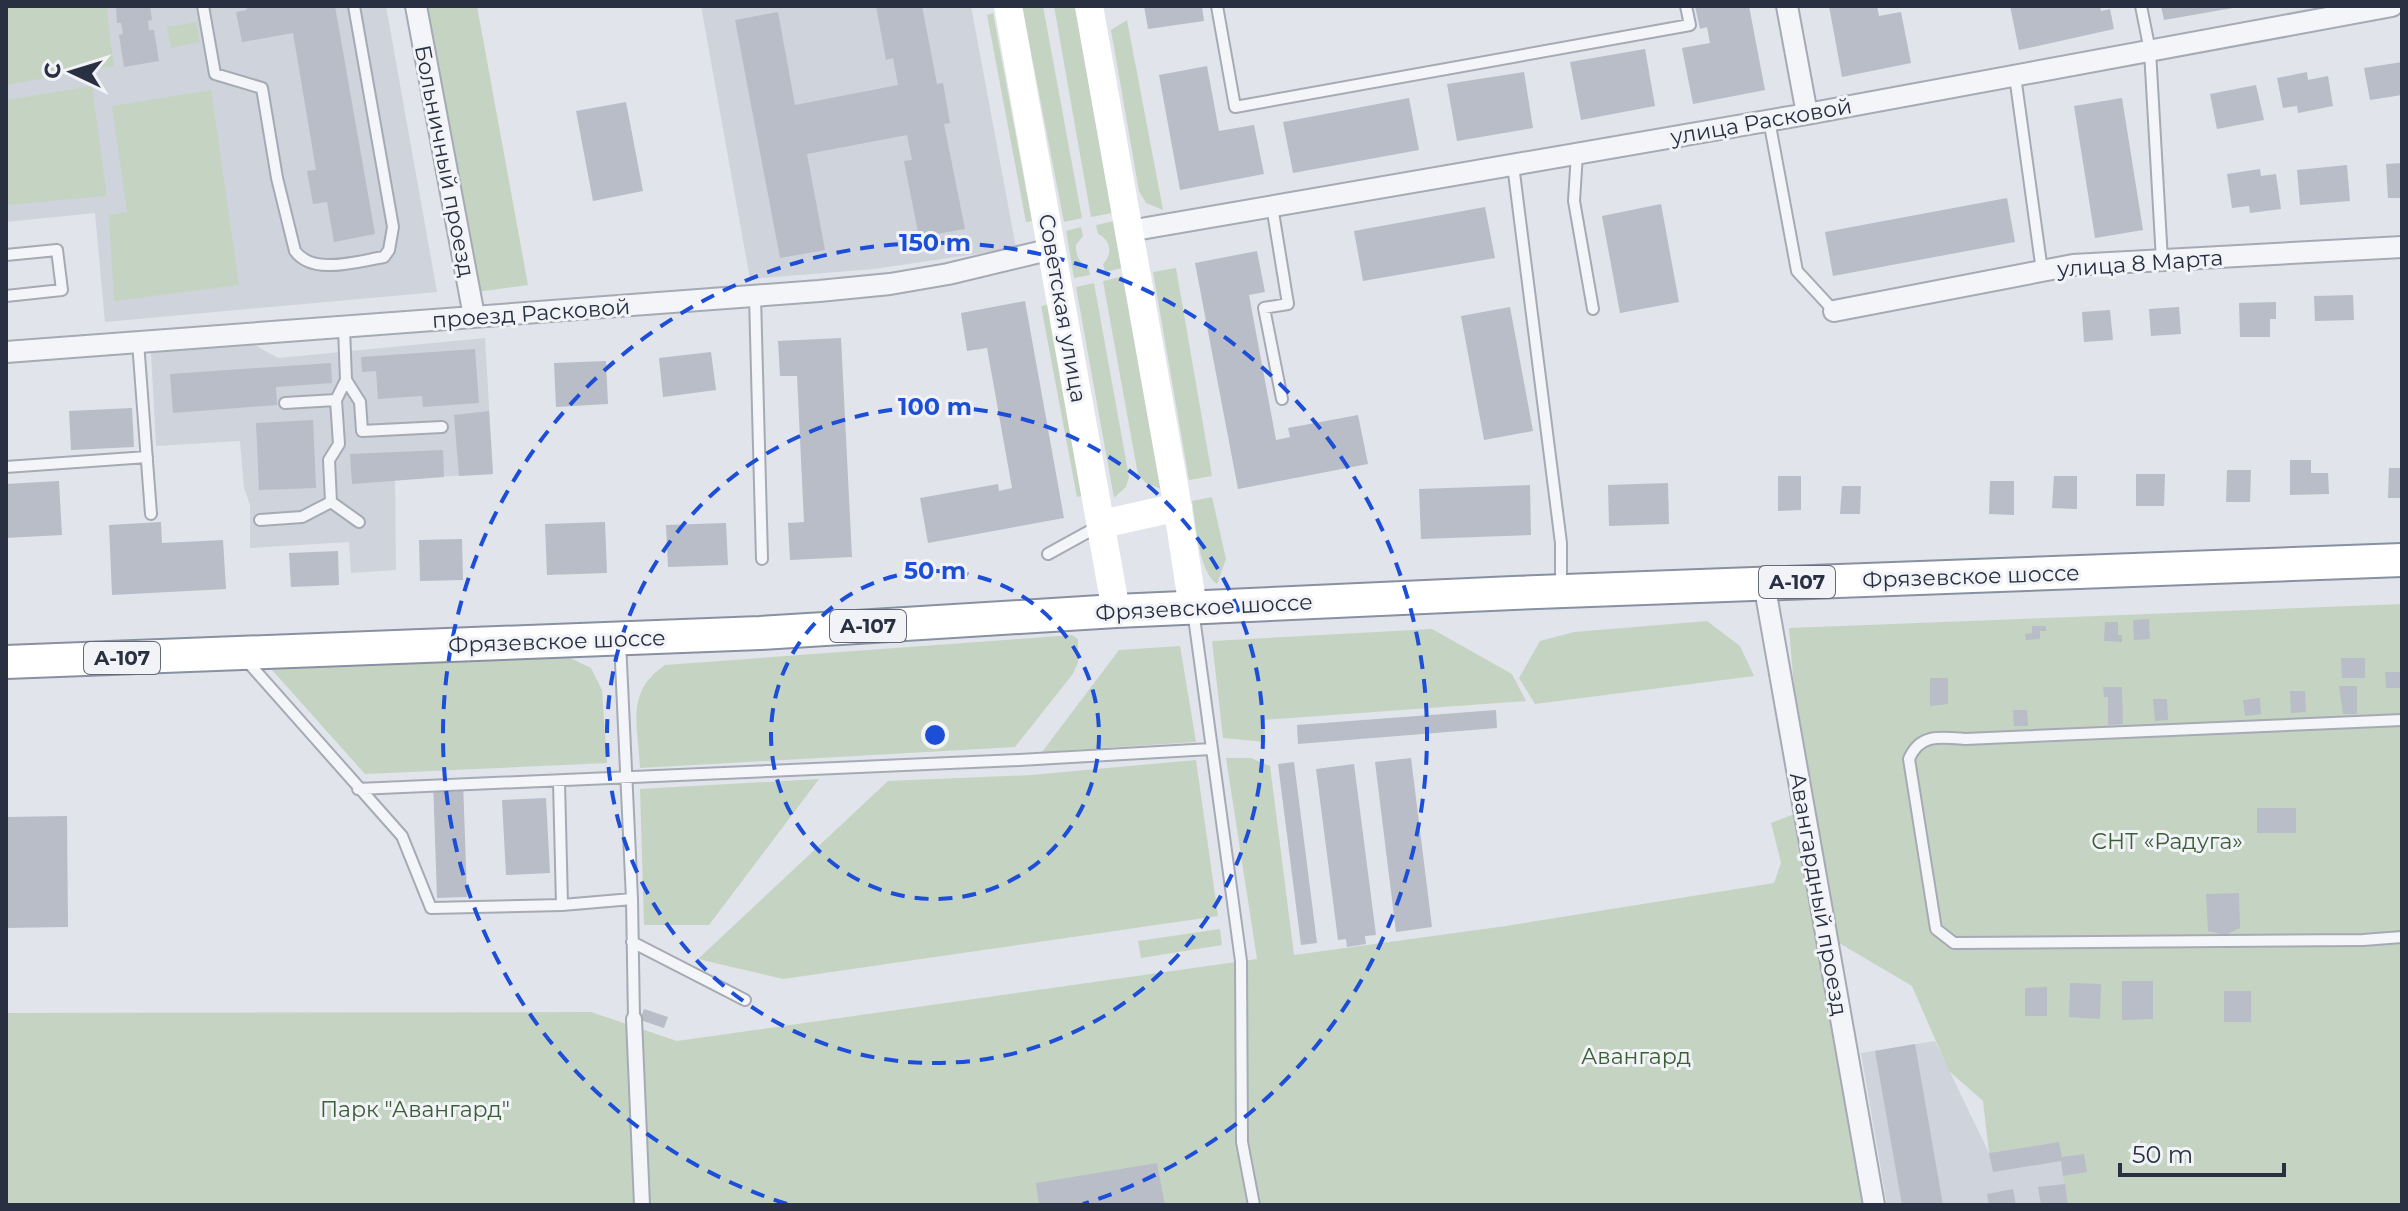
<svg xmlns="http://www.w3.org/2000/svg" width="2408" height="1211" font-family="Montserrat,sans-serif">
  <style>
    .built { fill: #cfd3dc }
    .green { fill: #c5d4c2 }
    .building { fill: #b8bdc7 }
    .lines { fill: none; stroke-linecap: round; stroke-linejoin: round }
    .service-casing { stroke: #a6aab4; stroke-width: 14 }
    .pedestrian-casing { stroke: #a6aab4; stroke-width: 18 }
    .minor-casing { stroke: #a6aab4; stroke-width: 24 }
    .trunk-casing { stroke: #8890a1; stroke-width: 36 }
    .service { stroke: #f4f5f8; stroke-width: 10 }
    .pedestrian { stroke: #f4f5f8; stroke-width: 14 }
    .minor { stroke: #f4f5f8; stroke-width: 20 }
    .secondary { stroke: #fff; stroke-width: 28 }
    .trunk { stroke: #fff; stroke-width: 32 }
    .ring { fill: none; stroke: #1d4ed8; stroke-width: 4; stroke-dasharray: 14 10 }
    .labels { text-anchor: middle; stroke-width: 6; stroke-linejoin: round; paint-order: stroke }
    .shield { fill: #f1f3f7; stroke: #656a78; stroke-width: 2 }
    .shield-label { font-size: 20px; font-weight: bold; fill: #293042 }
    .street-label { font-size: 22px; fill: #293042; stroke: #f1f3f7 }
    .park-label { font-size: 22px; fill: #3a5e36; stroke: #f1f3f7 }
    .centre { fill: #1d4ed8; stroke: #f1f3f7; stroke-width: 4 }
    .ring-label { font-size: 24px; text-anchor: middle; font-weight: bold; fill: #1d4ed8; stroke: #f1f3f7; stroke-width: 6; stroke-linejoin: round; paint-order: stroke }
  </style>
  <rect width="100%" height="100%" fill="#e1e4ea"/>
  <path class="built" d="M6 6H386L437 292 105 322 95 213 6 222Z
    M701 6H971L1016 248 874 269 750 279Z
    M485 338 493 474 395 479 396 570 351 573 349 542 250 548V505L244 488 240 441 156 446 151 352 251 343 278 358Z
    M1935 1041 1989 1153 2059 1142 2084 1154 2087 1172 2068 1205H1887L1861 1053Z"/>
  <path class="green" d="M6 6H108L107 14 114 66 6 85Z
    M423 6H477L528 285 476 292Z
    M1022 6H1043L1082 218 1064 222Z
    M1054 6H1075L1112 213 1091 217Z
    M993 13 1032 221 1026 222 987 15Z
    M1127 20 1163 210 1146 203 1139 191 1111 30Z
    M197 22 200 42 171 48 167 27Z
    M92 86 107 196 6 205V100Z
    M211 90 239 285 114 301 109 215 127 212 112 106Z
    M1114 221 1122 268 1105 272 1103 264C1113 254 1111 240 1098 234L1096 225Z
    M1081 227 1083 236 1076 245C1076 255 1078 262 1088 266L1090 275 1074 278 1066 231Z
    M1176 268 1212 476 1189 480 1153 272Z
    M1124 276 1161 489 1146 483 1138 475 1103 281Z
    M1094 283 1129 477 1126 487 1114 498 1076 287Z
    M1050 304 1087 495 1077 497 1041 306Z
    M1212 497 1226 559 1217 584C1198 571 1196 523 1192 501Z
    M2402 604V1205H2067L2063 1176 2086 1172 2083 1154 2062 1157 2059 1142 1989 1153 1983 1101 1949 1071 1912 986 1839 943 1797 724 1789 628Z
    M1707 621 1740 646 1754 676 1535 704 1519 678 1540 641 1574 632Z
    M1432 629 1512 674 1526 701 1263 720 1266 742 1223 738 1212 641Z
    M1072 635 1078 639V663L1072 675 1015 747 640 768C638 725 625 692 665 665Z
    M1180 646 1196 742 1042 752 1119 650Z
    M568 657 591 668 602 690 607 763 365 774 272 670 484 658Z
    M1226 758H1251L1270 766 1294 955 1506 926 1774 883 1781 863 1771 823 1797 813 1863 1205H6V1013L591 1012 677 1041 1257 959Z
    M1196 760 1218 916 783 979 698 959 888 781 1031 775Z
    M819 779 709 925H644L640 789Z
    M1220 929 1222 945 1141 958 1138 941Z"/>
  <path class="building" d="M116 6H150L152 20 148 21 149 30H154L159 61 124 67 119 35 123 34 121 23H117Z
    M246 6H335L375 234 334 242 327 202 313 204 307 171 316 170 293 33 242 42 236 12 247 10Z
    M876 6H922L937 84 943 83 950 123 944 124 965 229 919 237 904 161 912 160 907 135 807 154 825 250 780 258 735 20 778 12 795 105 898 85 893 58 886 60Z
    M1144 6H1202L1204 21 1148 29Z
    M1695 6H1749L1765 90 1693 104 1682 48 1710 43 1707 27 1700 29Z
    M1829 6H1877L1879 16 1901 12 1911 63 1842 77Z
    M2010 6H2100L2101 11 2110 9 2114 29 2019 50Z
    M2161 6H2233V8L2164 20Z
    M1645 49 1655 106 1581 120 1570 62Z
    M2402 62V95L2370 100 2364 68Z
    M1207 66 1219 131 1254 125 1264 174 1180 190 1159 75Z
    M1524 72 1533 128 1457 141 1447 84Z
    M2307 72 2308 80 2328 76 2333 106 2298 113 2297 106 2283 108 2277 78Z
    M2256 85 2264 120 2217 129 2210 94Z
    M1409 98 1419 150 1293 173 1283 122Z
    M2122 98 2143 230 2095 238 2074 106Z
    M626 102 643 191 593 201 576 111Z
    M2402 163V198H2388L2386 164Z
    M2347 165 2350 201 2300 205 2297 170Z
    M2260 169 2261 176 2276 174 2281 209 2250 213 2249 206 2232 208 2227 174Z
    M2007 198 2015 242 1833 276 1825 232Z
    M1661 204 1679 302 1620 313 1602 216Z
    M1485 207 1495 258 1363 281 1354 231Z
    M1257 251 1265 292 1249 295 1276 440 1290 437 1288 428 1358 415 1368 464 1238 489 1195 263Z
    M2353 295 2354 320 2315 321 2314 296Z
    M1025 301 1064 518 928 543 920 498 998 484 999 491 1012 488 987 348 967 351 961 313Z
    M2276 302V319H2270V337H2240L2239 303Z
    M1510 307 1533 431 1484 440 1461 316Z
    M2179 307 2181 334 2151 336 2149 309Z
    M2110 310 2113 340 2084 342 2082 312Z
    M841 338 852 557 790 560 788 523 804 522 797 376H780L778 341Z
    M475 349 479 403 423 407 422 396 378 399 376 371 362 372 361 357Z
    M711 352 716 390 663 397 659 358Z
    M606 361 608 404 556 407 554 363Z
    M331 363 332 383 276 387 277 405 173 413 170 374Z
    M132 408 134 447 71 450 69 411Z
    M489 411 493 474 459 476 454 415Z
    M313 420 316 488 259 490 256 423Z
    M443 450 444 477 352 484 350 454Z
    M2290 460H2311V473H2328L2329 494 2290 495Z
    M2389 468H2402V498H2388Z
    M2227 470H2251L2250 502H2226Z
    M2136 474H2165L2164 506H2136Z
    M1778 476H1801V510L1778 511Z
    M2054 476H2077V509L2052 508Z
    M59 481 62 535 6 538V484Z
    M1990 481H2014V515L1989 514Z
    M1668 483 1669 524 1609 526 1608 485Z
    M1530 485 1531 535 1421 539 1419 489Z
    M1842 486H1861L1860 514H1840Z
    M161 522 162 543 223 540 226 589 112 595 109 525Z
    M605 522 607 573 547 575 545 524Z
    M726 523 728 565 668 567 666 525Z
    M462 539 463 580 420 581 419 540Z
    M338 551 339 585 291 587 289 553Z
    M2149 619 2150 639 2134 640 2133 620Z
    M2105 622H2118V635H2122V642L2104 641Z
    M2032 626H2046V631H2040V639L2026 640 2025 634 2032 633Z
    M2341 658H2365V678H2342Z
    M2385 672H2402V688H2386Z
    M1930 678H1948V704L1930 706Z
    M2339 686H2357V714H2343Z
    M2103 687H2122L2123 724 2108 725V697H2104Z
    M2290 691H2305L2306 712 2291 713Z
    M2260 698 2261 714 2245 716 2243 700Z
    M2153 699H2167L2168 720 2155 721Z
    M1496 710 1497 728 1298 744 1297 725Z
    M2013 710H2027L2028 726H2014Z
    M1411 758 1432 927 1396 932 1375 762Z
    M1294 762 1317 943 1301 945 1278 764Z
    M1354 764 1376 935 1365 936 1366 944 1347 947 1346 939 1338 940 1316 769Z
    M463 780 467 897 437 898 433 781Z
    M546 798 550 873 506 875 502 800Z
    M2257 808H2296V833H2257Z
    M67 816 68 927 6 928V817Z
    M2239 893 2240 928 2225 935 2208 931 2206 894Z
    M2122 981H2153V1019L2122 1020Z
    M2070 983 2101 984 2100 1019 2069 1017Z
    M2047 987V1016H2025V988Z
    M2224 991H2251V1022H2224Z
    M644 1009 668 1017 664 1028 640 1020Z
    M1915 1044 1943 1205H1902L1875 1051Z
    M2059 1142 2062 1157 2084 1154 2087 1172 2063 1176 2061 1161 1993 1172 1989 1153Z
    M1157 1163 1165 1205H1039L1036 1183Z
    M2065 1184 2068 1205H2041L2038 1187Z
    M2013 1189 2016 1205H1989L1987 1194Z"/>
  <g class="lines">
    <g class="service-casing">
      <path id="service" d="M203 6 215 74 262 88 277 178 295 251C313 276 358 261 384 257L389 250 393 227 354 6
        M1217 6 1235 107 1690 25 1686 6
        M2141 6 2150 51 2162 260
        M2015 76 2042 271
        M1769 120 1797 271 1834 311
        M1577 153 1574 201 1593 309
        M1513 165 1561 543V588
        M1272 206 1288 304 1264 308 1282 399
        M6 255 57 250 62 290 6 296
        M755 297 762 559
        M344 328 346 380 360 402 362 431 442 427
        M138 342 151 514
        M285 403 336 400
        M6 467 147 457
        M331 502 329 460 339 444 336 400 346 380
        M331 502 359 522
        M260 520 302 517 331 502
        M1048 554 1097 527
        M1193 610 1241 961 1242 1142 1254 1205
        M620 641 632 899 634 1019
        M246 660 402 836 431 908 562 905 632 899
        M2402 720 1965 739C1941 737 1920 733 1909 759L1936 929 1954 943 2363 940 2402 937
        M559 782 562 905
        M358 789 1019 760 1211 749
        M632 942 745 1000"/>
    </g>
    <g class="pedestrian-casing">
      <path id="pedestrian" d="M634 1019 642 1205"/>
    </g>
    <g class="minor-casing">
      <path id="minor" d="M416 6 474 316
        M1787 6 1807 114
        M1129 231 1807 114 2392 6
        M1834 311 2073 265 2402 247
        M6 352 819 291 890 284 948 274 1052 249
        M1764 583 1874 1205"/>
    </g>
    <g class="trunk-casing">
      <path id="trunk" d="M6 662 760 633 1116 611 1513 593 2402 560"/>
    </g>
    <use href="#service" class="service"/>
    <use href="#pedestrian" class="pedestrian"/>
    <use href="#minor" class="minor"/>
    <path class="secondary" d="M1008 6 1116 611
      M1089 6 1175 491 1193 608
      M1102 524 1178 507"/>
    <use href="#trunk" class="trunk"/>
  </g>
  <g class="ring">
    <circle cx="935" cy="735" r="164"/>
    <circle cx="935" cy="735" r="328"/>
    <path d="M787 1204A492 492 0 1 1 1083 1204"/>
  </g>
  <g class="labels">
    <g class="shield">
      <rect x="1759" y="566" width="76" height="32" rx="6"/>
      <rect x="830" y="610" width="76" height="32" rx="6"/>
      <rect x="84" y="642" width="76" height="32" rx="6"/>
    </g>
    <g class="shield-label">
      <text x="1797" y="589">А-107</text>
      <text x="868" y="633">А-107</text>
      <text x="122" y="665">А-107</text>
    </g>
    <g class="street-label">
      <text transform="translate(1761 121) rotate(-10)" y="8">улица Расковой</text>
      <text transform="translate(445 161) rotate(79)" y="8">Больничный проезд</text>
      <text transform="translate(2140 263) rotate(-4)" y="8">улица 8 Марта</text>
      <text transform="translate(1063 308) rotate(80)" y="8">Советская улица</text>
      <text transform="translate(531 313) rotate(-4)" y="8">проезд Расковой</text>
      <text transform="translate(1971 576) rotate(-2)" y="8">Фрязевское шоссе</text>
      <text transform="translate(1204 607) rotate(-3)" y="8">Фрязевское шоссе</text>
      <text transform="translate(557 641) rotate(-2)" y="8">Фрязевское шоссе</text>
      <text transform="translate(1819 894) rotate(80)" y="8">Авангардный проезд</text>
    </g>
    <g class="park-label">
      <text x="2167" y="849">СНТ «Радуга»</text>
      <text x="1636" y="1064">Авангард</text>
      <text x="415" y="1117">Парк "Авангард"</text>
    </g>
  </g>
  <circle cx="935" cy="735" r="12" class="centre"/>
  <g class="ring-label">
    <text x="935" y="251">150 m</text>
    <text x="935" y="415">100 m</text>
    <text x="935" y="579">50 m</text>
  </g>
  <rect width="2408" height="1211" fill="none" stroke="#293042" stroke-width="16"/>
  <g transform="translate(72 72) rotate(274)" stroke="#f1f3f7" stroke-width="6" paint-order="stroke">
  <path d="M0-6L14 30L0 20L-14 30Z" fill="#293042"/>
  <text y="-12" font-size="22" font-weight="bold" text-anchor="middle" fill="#293042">С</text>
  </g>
  <path d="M2120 1163v12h164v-12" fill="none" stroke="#293042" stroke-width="4"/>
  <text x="2132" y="1163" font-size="24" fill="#293042" stroke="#f1f3f7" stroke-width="6" paint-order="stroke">50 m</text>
</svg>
